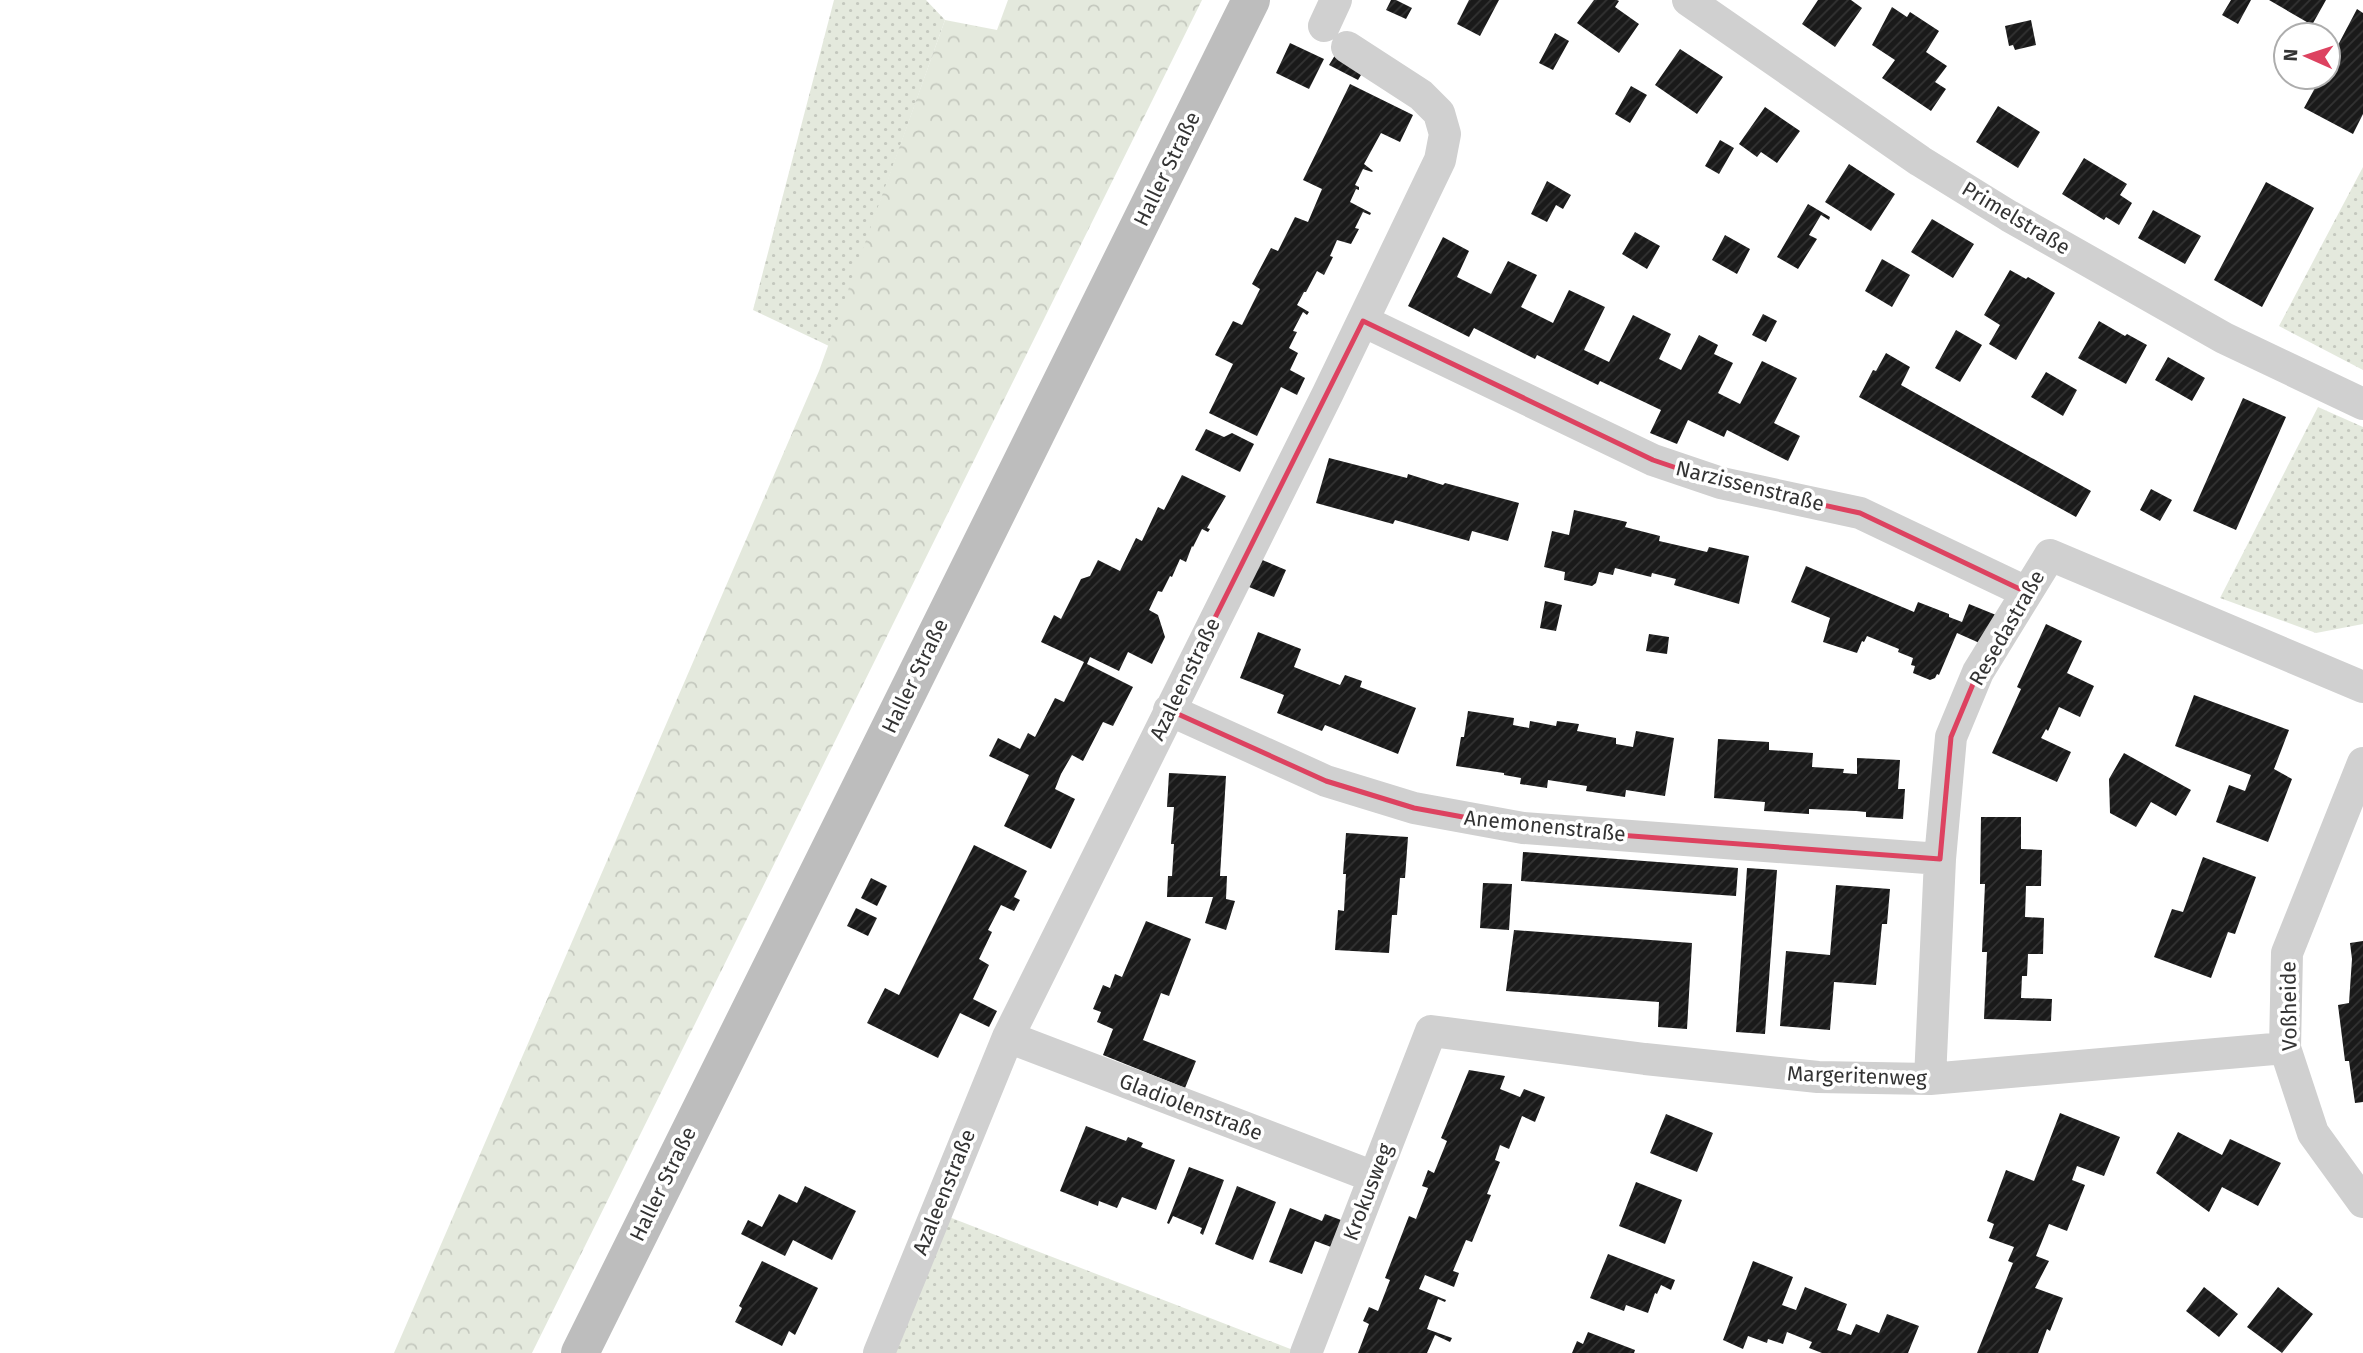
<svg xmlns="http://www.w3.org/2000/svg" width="2363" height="1353" font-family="'Fira Sans',sans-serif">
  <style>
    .grass { fill: url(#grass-dots) }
    .forest { fill: url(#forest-crowns) }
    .building { fill: url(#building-hatch) }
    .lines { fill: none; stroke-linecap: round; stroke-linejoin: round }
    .street { stroke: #d0d0d0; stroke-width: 32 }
    .secondary { stroke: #bdbdbd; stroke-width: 38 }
    .marked { fill: none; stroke: #dd4260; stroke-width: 5; stroke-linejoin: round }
    .labels { text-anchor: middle; stroke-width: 7; stroke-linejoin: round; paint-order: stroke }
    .street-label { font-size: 21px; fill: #333; stroke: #fff }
  </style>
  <defs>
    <pattern id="grass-dots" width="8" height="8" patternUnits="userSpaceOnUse" patternTransform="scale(1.75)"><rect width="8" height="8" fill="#e4e9dd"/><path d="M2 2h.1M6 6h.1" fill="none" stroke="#c4c8be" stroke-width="1.8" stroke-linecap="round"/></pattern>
    <pattern id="forest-crowns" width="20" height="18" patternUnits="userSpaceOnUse" patternTransform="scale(1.75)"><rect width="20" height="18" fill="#e4e9dd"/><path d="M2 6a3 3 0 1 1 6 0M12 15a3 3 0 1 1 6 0" fill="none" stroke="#c4c8be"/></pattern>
    <pattern id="building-hatch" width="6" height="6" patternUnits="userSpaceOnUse" patternTransform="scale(1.75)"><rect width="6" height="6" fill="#1a1a1a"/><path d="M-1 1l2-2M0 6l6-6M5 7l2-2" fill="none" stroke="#333"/></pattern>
  </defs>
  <rect width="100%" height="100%" fill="#fff"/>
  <path class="grass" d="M834 0H926L945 20 829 346 753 310Z
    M2363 167V370L2279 326Z
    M2318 407 2363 427V624L2316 633 2220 598Z
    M949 1217 1293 1350 1292 1353H894Z"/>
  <path class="forest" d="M1008 0H1202L532 1353H394L819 371 945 20 997 30Z"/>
  <path class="building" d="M1391 0H1396L1412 8 1406 19 1386 10Z
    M1469 0H1499L1480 36 1457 24Z
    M1594 0H1617L1619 1 1615 7 1639 24 1619 53 1577 23Z
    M1818 0H1851L1862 8 1835 47 1802 24Z
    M2231 0H2251L2238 24 2222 15Z
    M2269 0H2326L2312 25Z
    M1892 7 1907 17 1910 12 1939 31 1926 52 1947 66 1935 82 1946 89 1931 111 1882 78 1895 60 1872 45Z
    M2357 9 2363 13V114L2353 134 2304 108 2321 77H2328V64Z
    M2031 20 2036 45 2015 50 2013 45 2009 46 2005 26Z
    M1555 33 1569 41 1553 70 1539 63Z
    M1290 43 1324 59 1309 89 1276 73Z
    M1680 49 1723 77 1697 114 1655 85Z
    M1337 52 1364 70 1358 80 1329 65Z
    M1350 84 1413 115 1400 142 1381 133 1364 164 1373 171 1372 172 1363 169 1355 185 1359 187V190L1356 189 1350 202 1371 213 1370 215 1363 212 1355 228 1359 229 1351 244 1337 240 1330 256 1333 257 1324 275 1317 271 1306 292H1304L1297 305 1309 312 1307 315 1303 312 1293 331 1297 332 1289 348 1298 353 1290 370 1305 378 1297 395 1281 387 1257 436 1209 413 1233 364 1215 355 1233 321 1242 325 1260 289 1252 284 1271 248 1278 251 1295 217 1308 222 1322 189 1303 180Z
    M1631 86 1647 95 1630 123 1615 114Z
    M1998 106 2040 132 2018 168 1976 142Z
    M1765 107 1800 131 1777 163 1761 152 1757 157 1739 144Z
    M1720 140 1734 148 1719 174 1705 166Z
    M2084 158 2127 184 2120 195 2132 203 2119 225 2106 217 2104 220 2062 194Z
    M1849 164 1895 194 1871 231 1825 202Z
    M1547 181 1571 195 1563 209 1556 205 1547 222 1531 214Z
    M2266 182 2314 208 2262 307 2214 280Z
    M1808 204 1830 217 1829 220 1821 215 1809 235 1817 239 1798 269 1777 257Z
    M2153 210 2201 236 2185 264 2138 238Z
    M1932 219 1974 244 1953 278 1911 252Z
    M1635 232 1660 246 1647 269 1622 254Z
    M1725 235 1750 249 1737 274 1712 260Z
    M1443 237 1469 251 1457 277 1491 294 1508 261 1537 275 1521 307 1553 323 1569 290 1605 307 1584 350 1609 362 1633 315 1671 334 1659 359 1681 370 1699 335 1718 345 1714 354 1733 363 1718 393 1740 404 1762 361 1797 378 1774 423 1800 436 1788 461 1727 430 1724 437 1688 420 1677 444 1650 433 1661 410 1600 381 1598 385 1537 355 1535 359 1474 328 1469 337 1408 306Z
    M1882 259 1910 275 1892 307 1865 291Z
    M2010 270 2026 279 2028 277 2055 293 2016 360 1989 344 2000 325 1984 315Z
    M1763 314 1777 321 1766 342 1752 335Z
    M2099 321 2125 336 2127 334 2147 345 2126 384 2078 358Z
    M1956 330 1982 345 1960 382 1935 368Z
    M1886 353 1910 367 1901 385 2091 491 2076 517 1859 397 1873 370 1876 371Z
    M2168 357 2205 378 2192 401 2155 380Z
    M2046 372 2077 390 2063 416 2031 397Z
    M2243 398 2286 417 2236 530 2193 511Z
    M1206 429 1224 437 1232 433 1254 444 1240 472 1195 450Z
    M1329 458 1407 478 1408 474 1443 485 1445 483 1519 503 1508 541 1472 531 1469 541 1395 520 1393 524 1316 503Z
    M1182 475 1226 496 1207 528 1210 529 1208 532 1202 529 1193 547 1192 546 1186 562 1180 559 1172 577 1170 576 1162 592 1158 591 1149 610 1158 615 1165 637 1152 664 1128 652 1119 671 1090 657 1087 664 1133 687 1113 726 1103 722 1083 761 1072 755 1061 774 1055 789 1075 799 1051 849 1004 826 1029 775 989 756 998 738 1020 749 1028 733 1035 737 1055 698 1064 702 1084 662 1041 642 1054 615 1061 619 1081 579 1090 576 1098 560 1120 571 1136 538 1142 541 1158 507 1164 510Z
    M2151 489 2172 500 2160 521 2140 510Z
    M1574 510 1627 522 1625 527 1660 536 1659 541 1707 552 1709 547 1749 556 1739 604 1674 585 1676 579 1652 573 1651 577 1615 568 1613 575 1599 572 1596 583 1592 586 1564 580 1565 572 1544 567 1552 531 1569 535Z
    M1260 559 1286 570 1274 597 1249 587Z
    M1806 566 1914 612 1918 602 1949 614V617L1962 622 1969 604 1996 615 1984 645 1957 633 1939 675 1937 674 1935 678 1930 680 1913 673 1915 666 1911 665 1913 658 1898 652 1899 649 1867 636 1864 642 1862 641 1857 653 1823 642 1830 618 1791 602Z
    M1545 601 1562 605 1556 631 1540 628Z
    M2046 624 2082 641 2067 673 2094 686 2080 717 2059 707 2048 731 2046 729 2041 738 2071 752 2057 782 1992 753 2021 689 2017 687Z
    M1258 632 1301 649 1294 667 1340 685 1345 675 1362 681 1360 687 1416 708 1398 754 1325 725 1322 731 1277 713 1284 695 1240 678Z
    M1649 634 1669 637 1667 654 1646 651Z
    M2194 695 2289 730 2274 769 2292 779 2268 842 2216 822 2229 785 2245 791 2251 775 2175 746Z
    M1468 711 1514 718 1513 725 1529 728 1530 721 1556 726 1557 721 1579 724 1577 731 1616 738V744L1633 747 1636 731 1674 738 1665 796 1626 790 1625 797 1586 791 1587 786 1548 780 1547 788 1520 784 1521 778 1504 775V773L1456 766 1461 737H1464Z
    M1718 739 1769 742V750L1813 753 1812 767 1844 769 1843 773 1857 774V758L1900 760 1898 789H1905L1903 819 1866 817V812L1856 811 1809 809V814L1764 811 1765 802 1714 798Z
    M2124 753 2191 790 2176 816 2151 802 2136 827 2110 813 2109 779Z
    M1169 773 1226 776 1220 876H1227L1226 899 1235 901 1226 930 1205 923 1213 897H1167L1168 876H1172L1174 844H1171L1174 807H1167Z
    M1981 817H2021V849L2042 850 2041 886H2026L2025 917 2044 918 2043 954H2028L2027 976H2022L2021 998 2052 999 2051 1021 1984 1019 1987 952H1982L1985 884H1980Z
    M1346 833 1408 837 1405 878H1400L1397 915H1392L1389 953 1335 950 1338 910 1344 911 1346 874H1343Z
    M974 845 1027 871 1014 897 1020 900 1014 911 1001 905 988 930 992 932 979 959 989 965 973 999 997 1011 989 1027 960 1013 938 1058 867 1023 885 988 899 995Z
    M1523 852 1738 868 1736 896 1521 881Z
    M2203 857 2256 877 2235 934 2228 932 2211 978 2154 957 2172 909 2183 912Z
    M1747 868 1777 870 1765 1034 1736 1032Z
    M871 878 887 886 877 906 861 898Z
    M1483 883 1512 884 1509 930 1480 928Z
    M1836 885 1890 889 1887 924H1882L1876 985 1834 982 1830 1030 1780 1026 1786 951 1830 955Z
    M856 908 877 918 868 936 847 926Z
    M1146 921 1191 939 1169 996 1161 993 1143 1040 1196 1061 1185 1088 1103 1055 1113 1029 1097 1022 1101 1012 1093 1009 1103 985 1110 988 1115 974 1122 977Z
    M1514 930 1692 943 1687 1029 1658 1027 1659 1002 1506 991Z
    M2363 941V1102L2355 1103 2349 1061H2345L2338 1005 2349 1003 2352 959 2350 943Z
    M1469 1070 1505 1076 1500 1089 1520 1097 1524 1089 1545 1097 1535 1122 1522 1116 1509 1149 1500 1145 1495 1160 1500 1162 1487 1194 1491 1195 1472 1242 1466 1240 1453 1271 1459 1273 1454 1287 1425 1275 1419 1289 1446 1300 1445 1302 1438 1299 1427 1329 1452 1338 1450 1342 1435 1335 1427 1353H1358L1369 1324 1363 1321 1369 1307 1378 1311 1390 1280 1385 1278 1409 1216 1416 1219 1428 1188 1422 1186 1428 1170 1434 1173 1447 1141 1441 1138Z
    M2060 1113 2120 1137 2104 1176 2077 1166 2072 1180 2085 1185 2067 1231 2049 1224 2036 1256 2049 1261 2035 1288 2063 1298 2050 1331 2047 1329 2038 1353H1977L2013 1263 2008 1261 2014 1247 1989 1238 1994 1224 1987 1221 2006 1170 2034 1181Z
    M1666 1114 1713 1133 1697 1172 1650 1153Z
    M1086 1126 1126 1141 1128 1137 1143 1143 1141 1147 1175 1160 1156 1210 1122 1197 1117 1208 1099 1201 1098 1206 1060 1191Z
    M2178 1132 2222 1155 2230 1139 2281 1163 2258 1206 2222 1187 2209 1212 2156 1173Z
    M1189 1167 1224 1180 1203 1235 1200 1233 1202 1228 1173 1216 1169 1224 1167 1223Z
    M1636 1182 1682 1200 1665 1244 1619 1226Z
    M805 1186 856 1211 832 1260 793 1240 785 1256 741 1234 748 1220 762 1227 779 1194 797 1203Z
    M1237 1186 1276 1202 1253 1260 1215 1244Z
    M1290 1208 1322 1221 1325 1214 1341 1220 1331 1247 1315 1241 1302 1274 1269 1262Z
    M1608 1254 1675 1280 1671 1290 1661 1285 1657 1294 1655 1293 1648 1313 1626 1305 1624 1311 1590 1298Z
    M762 1261 818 1288 795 1335 789 1331 782 1346 735 1322 742 1308 739 1306Z
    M1753 1261 1793 1277 1782 1305 1796 1310 1805 1287 1847 1304 1837 1330 1851 1335 1856 1324 1879 1333 1887 1314 1919 1326 1908 1353H1822L1809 1348 1812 1342 1787 1332 1783 1344 1768 1339 1767 1343 1748 1336 1743 1349 1723 1340Z
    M2204 1287 2238 1314 2219 1337 2186 1311Z
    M2278 1287 2313 1314 2282 1353 2247 1327Z
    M1588 1332 1635 1350 1634 1353H1572L1577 1341 1583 1344Z"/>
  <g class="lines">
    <path class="street" d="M1688 0 1920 161 2009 216 2224 338 2363 404
      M1324 26 1336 0
      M1363 321 1653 460 1721 483 1860 513 2026 592
      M1169 710 1326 781 1414 808 1523 828 1940 859
      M2363 763 2287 953 2285 1048 2313 1133 2363 1202
      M1008 1037 1374 1177
      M1930 1079 1940 859 1951 737 1978 672 2050 555 2363 687
      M879 1353 1008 1037 1328 393 1440 160 1445 134 1439 113 1421 95 1347 47
      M1306 1353 1431 1031 1645 1059 1818 1077 1930 1079 2285 1048"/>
    <path class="secondary" d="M580 1353 1251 0"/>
  </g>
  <path class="marked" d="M1363 321 1653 460 1721 483 1860 513 2026 592 1978 672 1951 737 1940 859 1523 828 1414 808 1326 781 1169 710Z"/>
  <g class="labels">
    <g class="street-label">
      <text transform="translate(1167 169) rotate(-64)" y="7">Haller Straße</text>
      <text transform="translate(2016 218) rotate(31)" y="7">Primelstraße</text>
      <text transform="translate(1750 486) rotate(14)" y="7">Narzissenstraße</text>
      <text transform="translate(2007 628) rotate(-60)" y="7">Resedastraße</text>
      <text transform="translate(915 676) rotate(-64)" y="7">Haller Straße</text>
      <text transform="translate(1185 679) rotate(-64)" y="7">Azaleenstraße</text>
      <text transform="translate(1545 826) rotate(6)" y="7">Anemonenstraße</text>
      <text transform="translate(2289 1006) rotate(-91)" y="7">Voßheide</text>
      <text transform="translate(1857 1076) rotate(2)" y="7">Margeritenweg</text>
      <text transform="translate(1191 1107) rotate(21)" y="7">Gladiolenstraße</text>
      <text transform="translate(663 1184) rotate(-64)" y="7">Haller Straße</text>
      <text transform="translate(944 1192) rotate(-68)" y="7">Azaleenstraße</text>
      <text transform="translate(1368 1192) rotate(-69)" y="7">Krokusweg</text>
    </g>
  </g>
  <g transform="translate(2307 56) rotate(273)"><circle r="33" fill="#ffffff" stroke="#adadad" stroke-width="2"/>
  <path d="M0-5L12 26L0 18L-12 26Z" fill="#dd4260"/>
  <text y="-10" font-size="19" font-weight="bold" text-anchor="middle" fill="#333333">N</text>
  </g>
</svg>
